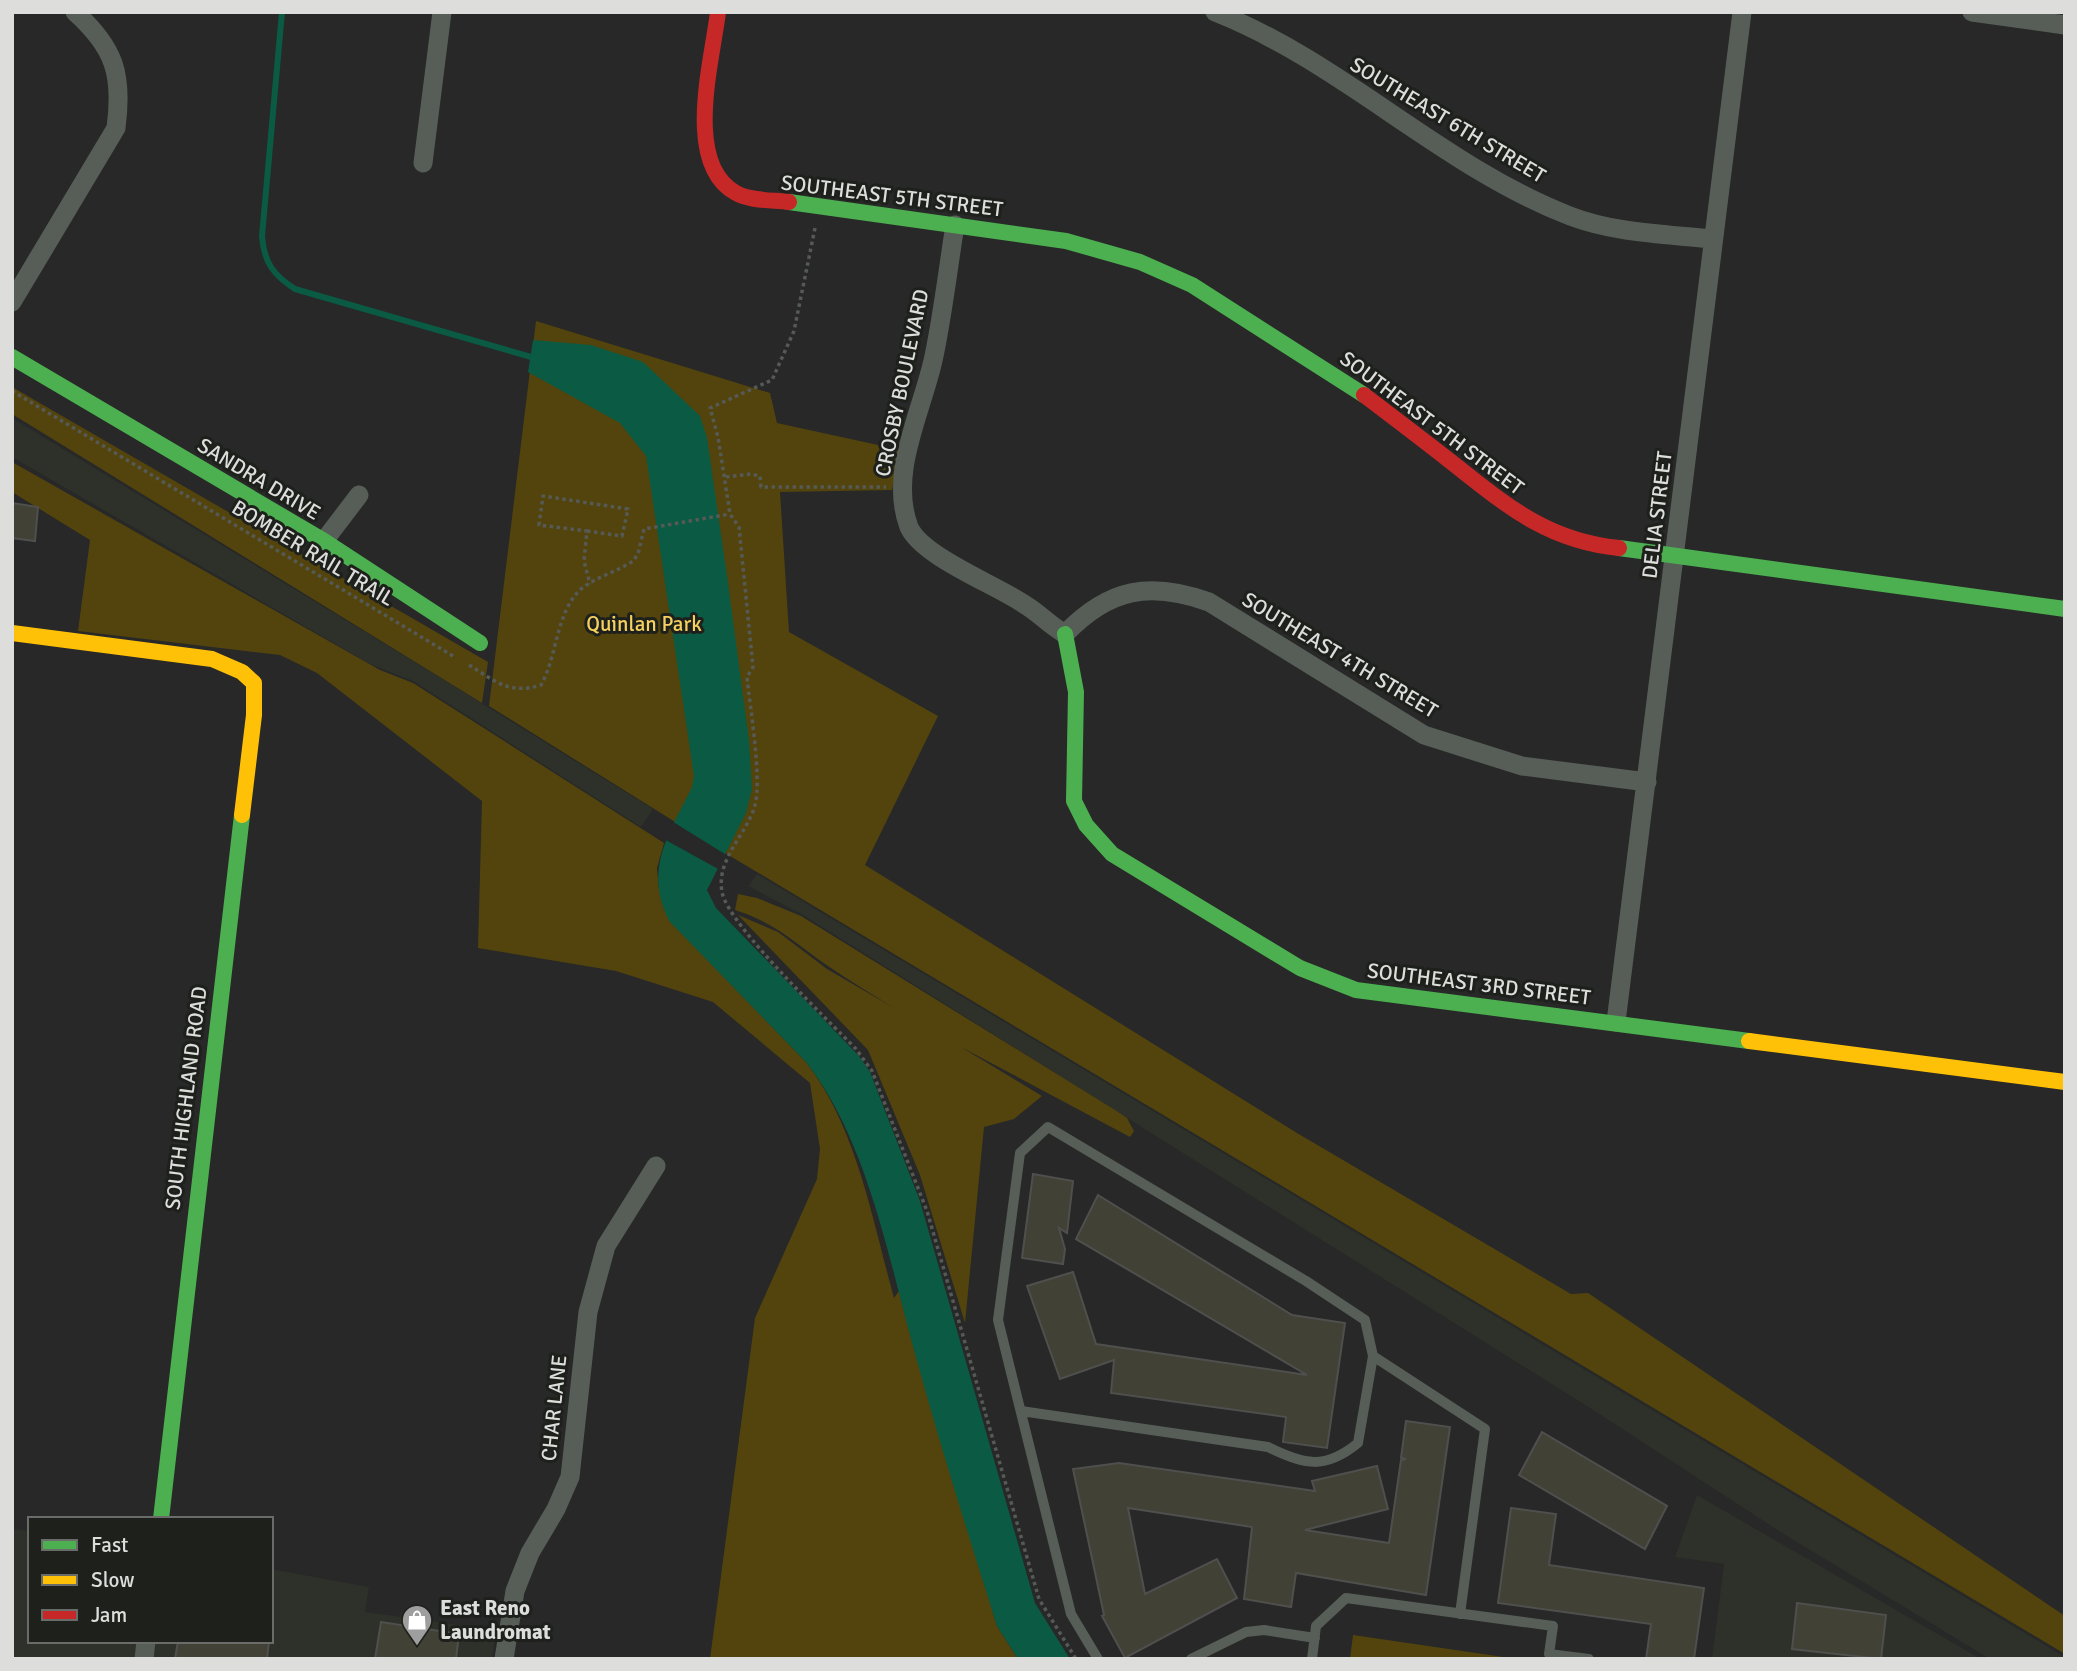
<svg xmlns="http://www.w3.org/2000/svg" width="2077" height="1671" font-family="Signika,sans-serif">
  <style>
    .built { fill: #2d3129 }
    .green { fill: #53440d }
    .water { fill: #0a5a44 }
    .pier { fill: #272827 }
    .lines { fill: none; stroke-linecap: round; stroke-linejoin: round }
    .stream { stroke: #0a5a44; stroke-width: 6 }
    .building { fill: #414136; stroke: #4f504e; stroke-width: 2 }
    .path { stroke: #565a56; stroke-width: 3.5; stroke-dasharray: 3.5 3.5; stroke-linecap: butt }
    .lane { stroke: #565e57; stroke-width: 10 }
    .street { stroke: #565e57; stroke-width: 19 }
    .fast { stroke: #4caf50; stroke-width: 16 }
    .slow { stroke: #ffc107; stroke-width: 16 }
    .jam { stroke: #c62828; stroke-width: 16 }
    .labels { text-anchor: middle; stroke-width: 6; stroke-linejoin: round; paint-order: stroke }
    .street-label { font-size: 21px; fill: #dddedc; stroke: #1e201c }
    .park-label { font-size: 21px; fill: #f5d05f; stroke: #1e201c }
    .poi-label { font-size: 21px; font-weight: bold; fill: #dddedc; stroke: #1e201c; text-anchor: start }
  </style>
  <rect width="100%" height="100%" fill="#272827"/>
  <path class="built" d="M12 418 418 664 653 809 641 827 413 681 370 664 12 457Z
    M757 874 2065 1657V1659H1990L1782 1533 1590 1408 803 915 748 886Z
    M1697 1495 1981 1659H1712L1724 1564 1675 1557Z
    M12 1529 30 1531V1641H271V1569L369 1587 365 1612 496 1630 492 1659H12Z"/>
  <path class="green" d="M536 321 770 393 777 423 901 450 892 490 780 492 789 632 938 716 865 865 1297 1133 1571 1294 1588 1293 2065 1616V1654L725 853 489 706Z
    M12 387 488 662 482 703 12 414Z
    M12 462 380 670 413 683 664 843 657 868 659 889 670 921 806 1062C857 1128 872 1219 894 1298L899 1291 914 1349 997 1626 1018 1659H710L755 1318 817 1179 820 1149 810 1083 713 1002 616 971 478 948 482 801 317 673 280 655 78 631 90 540 12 492Z
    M738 894 757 898 801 916 1115 1110 1127 1118 1134 1131 1130 1137 961 1047 1042 1096 1014 1119 984 1127 965 1323 920 1175 868 1050 738 915 778 932 827 969 894 1008C872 994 850 981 828 966 795 943 776 923 735 910Z
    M1353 1635 1517 1659H1350Z"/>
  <path class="water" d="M533 340 591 345 643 362 700 416 707 438 727 576 749 741 752 789 746 813 707 890 716 908 859 1056 870 1072 920 1201 1035 1603 1070 1659H1018L997 1626C968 1534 939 1442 914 1350 888 1256 867 1140 806 1062L670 922C642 871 670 832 692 787L694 776 646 456 620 423 528 372Z"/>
  <path class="pier" d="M670 820 728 856 720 870 662 838Z"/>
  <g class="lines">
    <path class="stream" d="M282 12 262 236C264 262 273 275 295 289L538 359"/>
  </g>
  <path class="building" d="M12 503 38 507 35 541 12 538Z
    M1033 1174 1073 1181 1067 1233 1059 1228 1065 1249 1063 1264 1022 1258Z
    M1098 1195 1292 1315 1345 1323 1327 1448 1283 1442 1286 1417 1111 1393 1114 1360 1060 1379 1027 1286 1073 1272 1096 1344 1307 1375 1076 1239Z
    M1406 1421 1450 1427 1426 1595 1296 1573 1291 1607 1244 1599 1252 1527 1128 1508 1145 1594 1217 1559 1237 1598 1125 1658 1102 1616 1104 1615 1073 1469 1119 1463 1315 1491 1312 1481 1377 1466 1388 1509 1305 1530 1389 1543 1401 1460 1406 1459 1401 1458Z
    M1542 1432 1667 1506 1645 1549 1519 1475Z
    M1511 1508 1556 1514 1549 1565 1704 1588 1694 1659H1646L1651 1624 1498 1603Z
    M1797 1603 1886 1615 1881 1659 1792 1649Z
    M381 1622 459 1634 456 1659H375Z
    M178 1641H269L267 1659H175Z"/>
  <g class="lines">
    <path class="path" d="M815 228 794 331 772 380 710 408 718 437 730 514 739 527 753 667 747 677C750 707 762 779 755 805 747 835 716 858 722 892 728 925 828 1020 856 1049L872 1071 927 1211 1039 1599 1076 1659
      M12 391 453 656
      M726 477 751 474 760 476 761 487H886
      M587 531 622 536 628 509 543 496 539 525 587 531 584 561 590 584
      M469 665C495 681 509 695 541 685 557 657 556 613 580 590 595 577 617 572 633 561L638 554 644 529 730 514"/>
    <path class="lane" d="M1373 1356 1485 1429 1460 1614
      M1021 1411 1268 1447C1304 1465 1325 1470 1358 1443L1373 1356 1365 1320 1306 1281 1048 1127 1020 1153 998 1320 1071 1614 1098 1659
      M1191 1659 1246 1632 1264 1630 1315 1638
      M1312 1659 1316 1626 1346 1598 1553 1626 1549 1654 1589 1659"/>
    <path class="street" d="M1215 12C1342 62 1443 167 1570 216 1614 233 1664 234 1711 239
      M1972 12 2065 25
      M423 163 442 12
      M955 225C948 269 943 313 934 356 923 410 888 472 909 527 922 557 999 586 1027 606 1041 615 1051 626 1065 634 1109 588 1150 581 1209 602L1424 735 1522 766 1647 782
      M12 302 116 128C123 75 115 48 75 12
      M324 541 359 495
      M1616 1022 1742 12
      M144 1659 146 1641
      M504 1659 515 1591 530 1553 556 1509 570 1477 588 1312 606 1246 656 1166"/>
    <path class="fast" d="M789 202 1066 241 1140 262 1192 285 1364 395
      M12 357 324 541 480 643
      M1619 548 2065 609
      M1065 634 1076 692 1074 801 1086 825 1112 854 1300 968 1356 990 1749 1041
      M161 1519 242 815"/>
    <path class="slow" d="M12 633 212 659 242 672 254 683V715L242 815
      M1749 1041 2065 1082"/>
    <path class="jam" d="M718 12C712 62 683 164 736 193 749 201 773 200 789 202
      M1364 395C1393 417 1422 439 1450 461 1505 504 1546 541 1619 548"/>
  </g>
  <defs>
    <g id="shop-pin" transform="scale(1.575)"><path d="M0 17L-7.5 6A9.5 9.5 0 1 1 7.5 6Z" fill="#9d9e9d" stroke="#1e201c"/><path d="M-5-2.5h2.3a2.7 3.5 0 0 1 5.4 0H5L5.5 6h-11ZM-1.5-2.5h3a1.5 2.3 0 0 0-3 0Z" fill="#fff"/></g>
  </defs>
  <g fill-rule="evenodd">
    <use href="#shop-pin" x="417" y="1620"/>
  </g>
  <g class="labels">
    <g class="street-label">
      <text transform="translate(1448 120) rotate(31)" y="7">SOUTHEAST 6TH STREET</text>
      <text transform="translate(892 196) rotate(7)" y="7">SOUTHEAST 5TH STREET</text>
      <text transform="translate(902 383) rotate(-78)" y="7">CROSBY BOULEVARD</text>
      <text transform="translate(1432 423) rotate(37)" y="7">SOUTHEAST 5TH STREET</text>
      <text transform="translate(259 479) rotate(31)" y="7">SANDRA DRIVE</text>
      <text transform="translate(1657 515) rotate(-83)" y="7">DELIA STREET</text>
      <text transform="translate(313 553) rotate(31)" y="7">BOMBER RAIL TRAIL</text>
      <text transform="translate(1340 655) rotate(31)" y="7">SOUTHEAST 4TH STREET</text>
      <text transform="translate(1479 984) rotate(7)" y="7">SOUTHEAST 3RD STREET</text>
      <text transform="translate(186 1098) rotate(-83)" y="7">SOUTH HIGHLAND ROAD</text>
      <text transform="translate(554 1408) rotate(-84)" y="7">CHAR LANE</text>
    </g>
    <g class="park-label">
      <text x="644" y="631">Quinlan Park</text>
    </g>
    <g class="poi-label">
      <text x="440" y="1615">East Reno<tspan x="440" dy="24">Laundromat</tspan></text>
    </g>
  </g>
  <rect width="2077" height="1671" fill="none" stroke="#dddedc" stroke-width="28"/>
  <rect x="28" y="1517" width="245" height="126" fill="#1e201c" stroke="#6a6c69" stroke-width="2"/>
  <rect x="42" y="1540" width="35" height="10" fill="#4caf50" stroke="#6a6c69" stroke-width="2"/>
  <text x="91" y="1552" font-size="21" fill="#dddedc">Fast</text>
  <rect x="42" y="1575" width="35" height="10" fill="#ffc107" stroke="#6a6c69" stroke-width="2"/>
  <text x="91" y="1587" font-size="21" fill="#dddedc">Slow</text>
  <rect x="42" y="1610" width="35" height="10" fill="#c62828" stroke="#6a6c69" stroke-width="2"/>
  <text x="91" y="1622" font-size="21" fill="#dddedc">Jam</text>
</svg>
